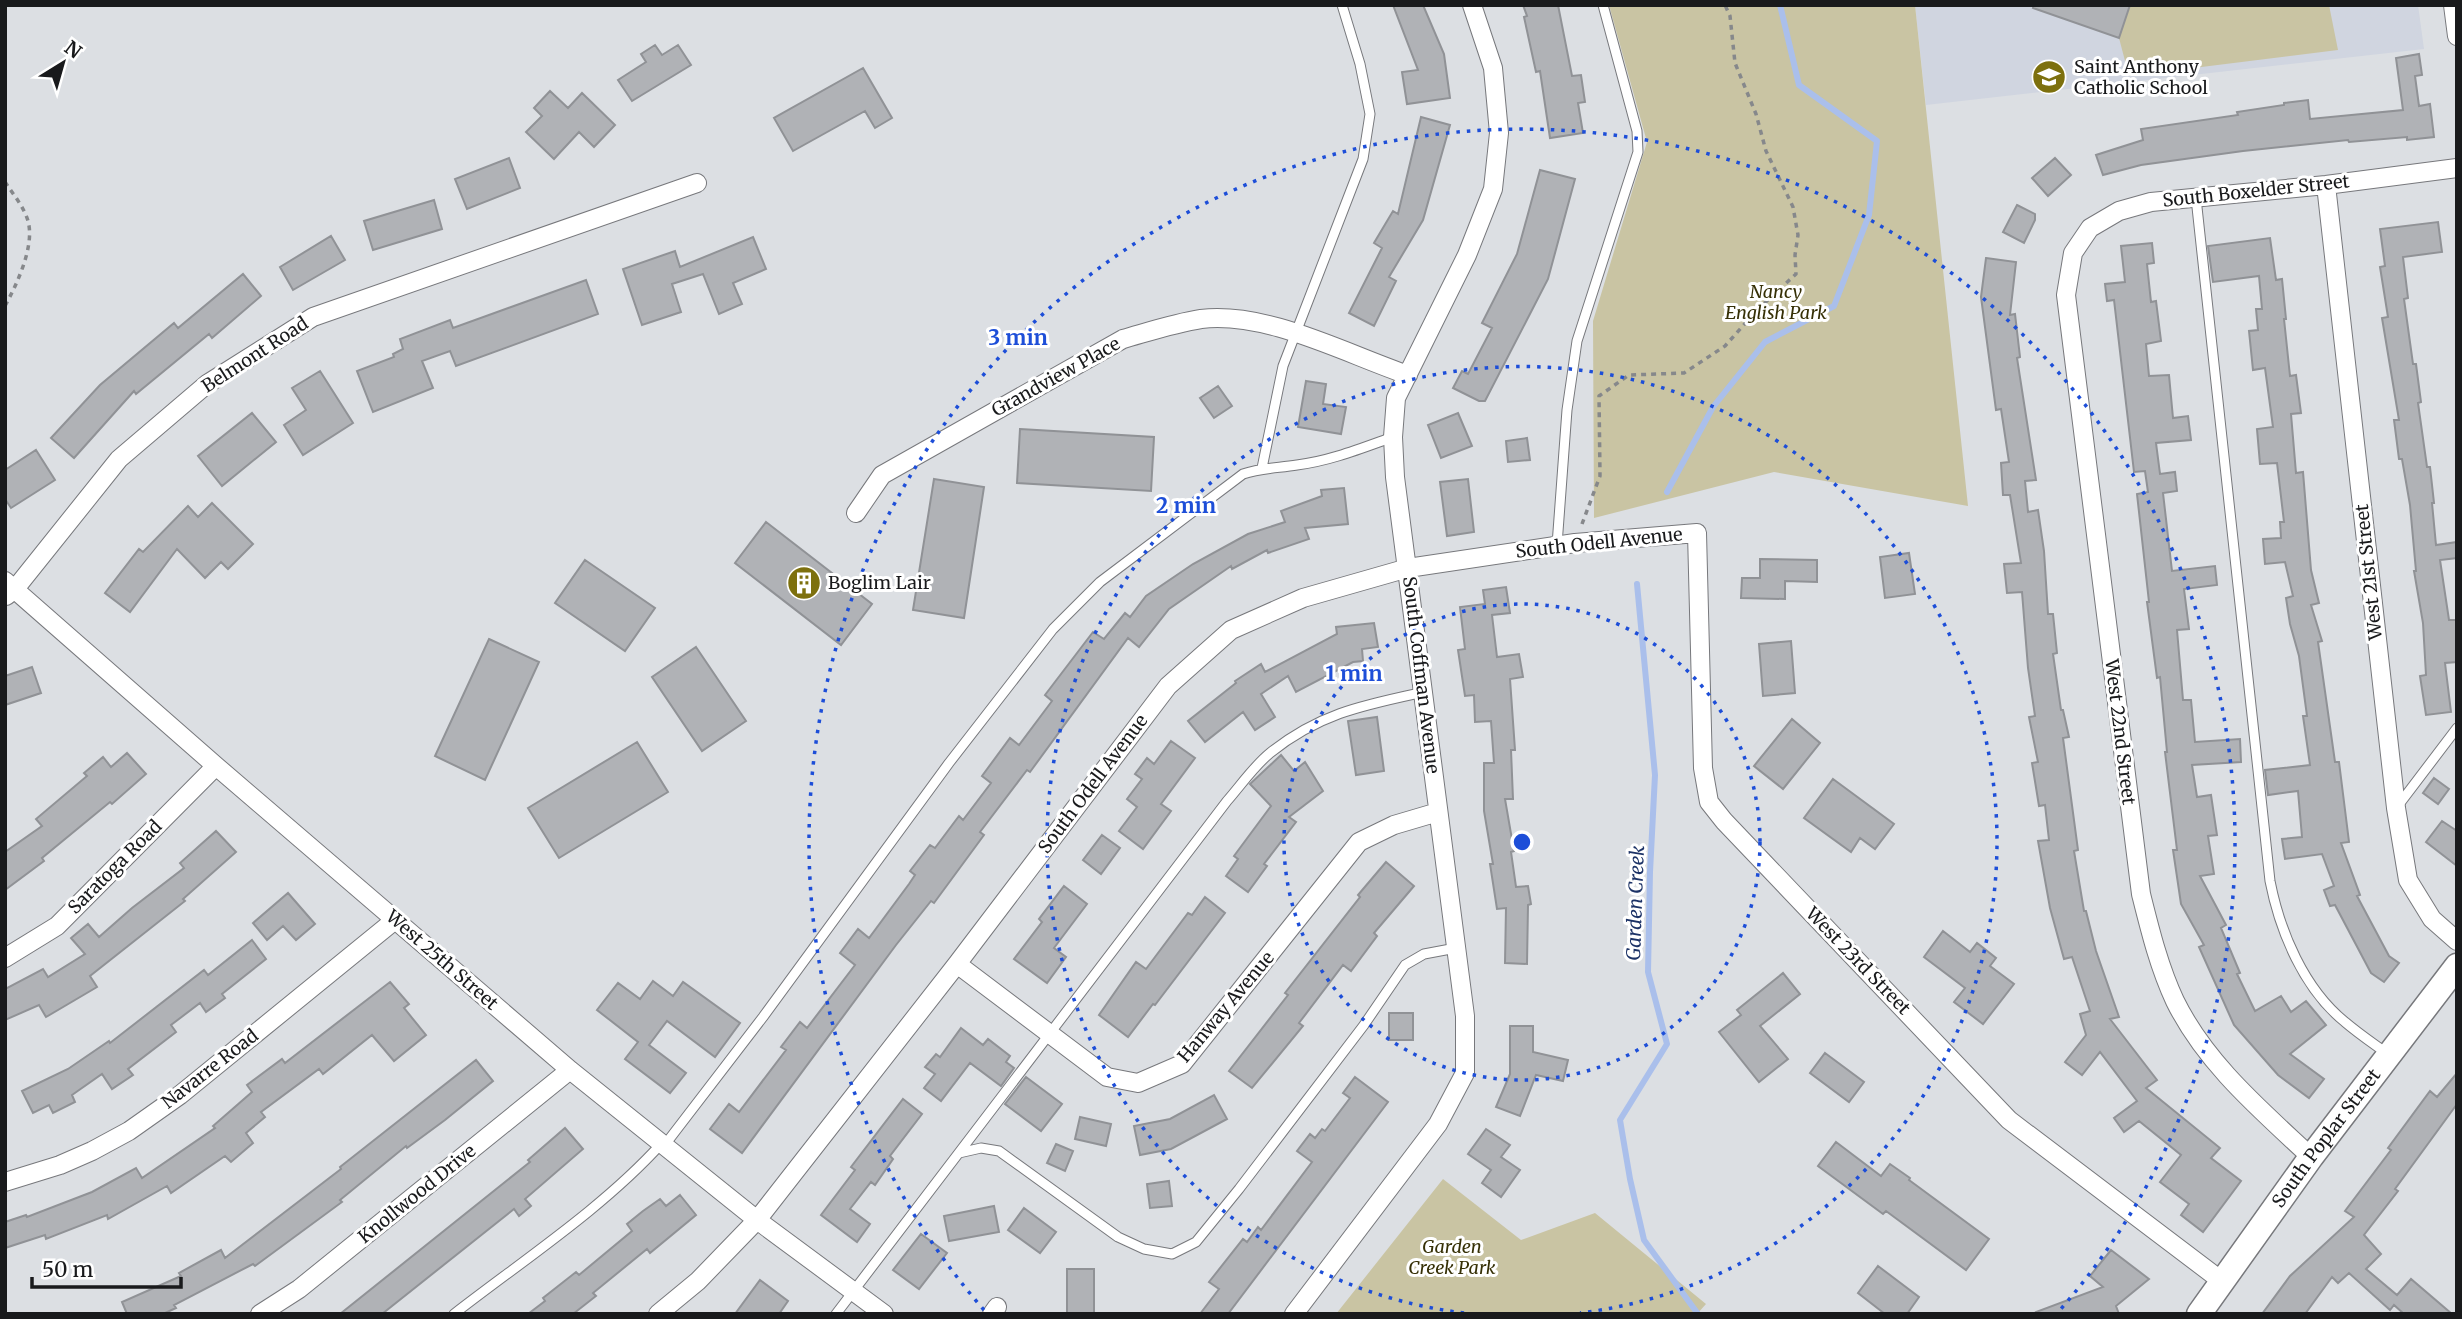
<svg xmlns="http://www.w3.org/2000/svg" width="2462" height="1319" font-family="Merriweather,serif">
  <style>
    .built { fill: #d0d5e0 }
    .green { fill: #c9c4a3 }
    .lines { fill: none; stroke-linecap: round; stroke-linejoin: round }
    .stream { stroke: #aabfeb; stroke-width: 6 }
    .building { fill: #b0b2b6; stroke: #909296; stroke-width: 2 }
    .lane-casing { stroke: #77787c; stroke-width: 11 }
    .street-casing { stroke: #77787c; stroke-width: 20 }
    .secondary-casing { stroke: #77787c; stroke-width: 27 }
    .path { stroke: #86888b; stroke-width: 3.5; stroke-dasharray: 5 5; stroke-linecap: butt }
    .lane { stroke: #fff; stroke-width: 9 }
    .street { stroke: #fff; stroke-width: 18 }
    .secondary { stroke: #fff; stroke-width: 24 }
    .ring { fill: none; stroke: #1d4ed8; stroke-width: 3.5; stroke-dasharray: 3.5 7 }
    .labels { text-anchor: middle; stroke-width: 6; stroke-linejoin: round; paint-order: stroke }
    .poi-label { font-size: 18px; fill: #191a1c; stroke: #fff; text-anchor: start }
    .street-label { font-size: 18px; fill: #191a1c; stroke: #fff }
    .park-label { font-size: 18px; font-style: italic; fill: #363006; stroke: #fff }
    .water-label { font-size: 19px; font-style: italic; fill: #1c3266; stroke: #fff }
    .centre { fill: #1d4ed8; stroke: #fff; stroke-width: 3.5 }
    .ring-label { font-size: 21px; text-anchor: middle; font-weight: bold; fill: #1d4ed8; stroke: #fff; stroke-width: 6; stroke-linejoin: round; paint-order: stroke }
  </style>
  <rect width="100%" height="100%" fill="#dcdfe3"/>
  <path class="built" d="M1915 5H2418L2424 49 1926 105Z"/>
  <path class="green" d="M1609 5H1915L1968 506 1774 472 1594 518 1593 321 1647 142Z
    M2130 5 2146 7 2147 5H2329L2338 50 2129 76 2119 38Z
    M1443 1179 1521 1240 1595 1213 1706 1304 1697 1314H1336Z"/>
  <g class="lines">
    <path class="stream" d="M1667 492 1713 407 1765 342 1834 306 1869 215 1877 141 1799 85 1780 5
      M1637 584 1655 775 1650 872 1648 972 1667 1044 1620 1120 1630 1179 1644 1240 1698 1314"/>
  </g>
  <path class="building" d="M1393 5H1423L1444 54 1450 98 1407 104 1402 72 1418 70Z
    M1523 5H1558L1572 76 1581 75 1585 102 1578 103 1583 133 1550 138 1540 71 1536 72 1524 17 1527 16Z
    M2034 5H2130L2119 38 2033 8Z
    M655 45 662 55 678 45 691 65 632 101 618 80 646 62 641 54Z
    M2419 54 2422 75 2415 76 2419 106 2430 104 2434 137 2407 140V137L2349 142 2348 140 2243 151 2141 165 2103 175 2096 155 2143 140 2141 129 2238 115 2237 112 2284 105V103L2308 100 2310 119 2403 110 2396 58Z
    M863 68 892 118 875 128 865 111 793 151 774 118Z
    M550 91 568 108 582 93 615 125 594 147 579 132 554 159 526 132 542 116 534 108Z
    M1421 117 1450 125 1423 220 1389 277 1396 281 1374 326 1349 313 1382 248 1374 243 1393 211 1398 214Z
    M509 158 520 188 467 209 455 179Z
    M2055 158 2071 175 2048 196 2032 178Z
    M1540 170 1575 179 1548 279 1485 401H1479L1453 388 1462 371 1468 374 1492 328 1482 323 1517 254Z
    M434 200 442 229 373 250 364 221Z
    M2017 205 2035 214V220L2024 243 2003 232Z
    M2438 222 2442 252 2403 257 2408 298 2404 299 2413 364H2416L2421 402 2418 403 2427 467H2430L2434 503H2432L2436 545 2457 542V558L2440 560 2449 620H2457V662L2445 663 2451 712 2426 715 2420 676 2426 675 2423 623 2414 571H2416L2410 505 2402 459H2399L2394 420H2399L2382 318 2388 317 2380 267 2385 266 2380 229Z
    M331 236 345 260 293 290 280 267Z
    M753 237 766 269 733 283 742 304 719 314 703 274 672 284 681 312 642 325 623 269 675 251 680 267Z
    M2270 238 2276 280 2282 279 2286 319H2284L2290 376 2296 375 2301 413 2291 414 2296 473 2303 472 2311 570 2319 603 2311 605 2322 641 2318 642 2335 762H2339L2349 842 2341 843 2360 895 2357 896 2389 956 2399 963 2384 982 2371 973 2335 905 2330 906 2324 890 2334 886 2322 854 2285 859 2282 839 2302 837 2298 791 2268 795 2265 770 2310 765 2303 716H2307L2299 656 2290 624 2286 598 2293 596 2285 562 2265 564 2263 539 2281 538 2280 522H2284L2277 463 2260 464 2257 429 2273 427 2265 368 2253 370 2249 331 2258 330 2256 309H2262L2259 276 2213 282 2208 246Z
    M2152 243 2154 263 2147 264 2151 302 2156 301 2161 341 2146 344 2149 376 2169 375 2173 418 2188 416 2191 440 2156 443 2160 474 2175 472 2177 491 2163 493 2172 571 2215 566 2217 585 2184 589 2189 629 2177 630 2183 700H2191L2195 742 2240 739 2241 762 2192 765 2197 797 2211 795 2217 835 2208 836 2214 874 2200 876 2226 925 2221 928 2240 973 2237 974 2255 1011 2281 996 2291 1012 2306 1001 2326 1025 2290 1054 2324 1079 2309 1098 2278 1075 2234 1025 2199 947 2204 945 2181 904 2173 850H2177L2165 752H2167L2160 677 2157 678 2147 602H2149L2137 494 2148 492 2145 471 2134 472 2114 300 2107 301 2105 284 2125 282 2121 246Z
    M1986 258 2016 262 2010 315 2015 314 2020 357 2017 358 2036 480 2025 481 2028 512 2038 510 2044 551 2048 614H2053L2057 653 2053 654 2061 710H2063L2069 737 2063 738 2078 850 2074 851 2084 911H2086L2096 951 2119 1017 2110 1019 2157 1080 2146 1088 2220 1148 2211 1158 2241 1181 2203 1232 2181 1215 2189 1204 2160 1182 2181 1155 2139 1121 2124 1132 2114 1118 2137 1101 2100 1052 2082 1075 2065 1062 2086 1035 2080 1014 2090 1011 2072 957 2064 959 2050 908 2038 841 2049 840 2045 805 2039 806 2032 763 2038 762 2029 717 2035 716 2028 668 2022 592 2007 593 2004 564 2021 563 2010 495H2003L2001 463 2009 462 2001 409 1996 410 1981 297Z
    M243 274 261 296 212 338 209 334 136 394 134 391 74 458 51 438 100 385 174 323 178 328Z
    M586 280 598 314 456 366 450 351 422 361 433 388 373 412 357 371 394 357 393 354 403 349 400 339 450 320 453 328Z
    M320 371 353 423 303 455 284 425 306 410 292 388Z
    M1306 381 1326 384 1323 404 1346 407 1341 434 1298 427Z
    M1218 386 1232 406 1214 418 1200 398Z
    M252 413 276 442 222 486 198 456Z
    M1458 413 1472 446 1441 458 1428 425Z
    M1020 429 1154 437 1151 491 1017 483Z
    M1527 438 1530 460 1508 462 1506 441Z
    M36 450 55 480 11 508 5 499V470Z
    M934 479 984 487 964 618 913 610Z
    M1468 479 1474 532 1447 536 1440 482Z
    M1344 488 1348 524 1305 528 1309 539 1268 553 1267 550 1232 569 1231 566 1169 609 1139 647 1128 638 1030 772 1027 770 980 832 984 835 934 903 931 901 896 945 742 1153 710 1129 729 1104 739 1112 786 1050 781 1047 800 1022 807 1028 855 965 840 953 858 929 869 938 909 884 915 875 910 871 930 845 935 848 959 816 963 820 991 783 982 776 1010 738 1019 745 1052 701 1045 695 1093 632 1104 639 1125 613 1130 617 1146 596 1193 564 1248 534 1285 522 1281 511 1322 496 1321 490Z
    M212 503 253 544 228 569 221 562 205 578 177 549 130 612 105 593 139 549 143 552 188 506 198 517Z
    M766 522 872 604 841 645 735 563Z
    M1909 553 1915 594 1885 598 1880 557Z
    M1760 559 1817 560V582L1785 581V599L1741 598 1742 578H1760Z
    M585 560 655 608 625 651 555 603Z
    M1506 587 1510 613 1492 615 1497 657 1519 654 1523 677 1510 679 1515 750H1511L1513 799H1505L1514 851 1511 852 1516 887 1528 886 1531 904 1528 905 1527 964 1505 963 1506 908 1497 909 1490 864H1493L1484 811V763H1494L1491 721 1475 722 1474 695 1465 696 1458 650 1465 649 1460 607 1485 604 1483 590Z
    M1374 623 1378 647 1362 649 1363 661 1353 662 1296 692 1288 676 1261 694 1275 717 1255 730 1243 712 1205 742 1188 721 1236 683 1235 681 1261 664 1265 672 1337 634 1336 627Z
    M489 639 539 662 485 780 435 756Z
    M1791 641 1795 693 1763 696 1759 644Z
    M696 647 746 721 702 751 652 677Z
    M32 667 41 693 5 705V676Z
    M1377 717 1384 771 1356 775 1348 721Z
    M1792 719 1820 743 1783 789 1754 766Z
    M1171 741 1195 758 1161 804 1171 811 1143 849 1119 831 1137 807 1127 799 1142 779 1135 774 1147 758 1154 764Z
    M637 742 668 792 559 858 528 808Z
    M127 753 146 774 112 804 110 802 42 858 44 861 5 890V852L42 826 36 819 87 776 84 773 103 757 111 767Z
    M1281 755 1294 771 1305 762 1323 791 1289 817 1296 822 1264 864 1267 866 1248 892 1226 876 1238 859 1234 856 1271 806 1250 784Z
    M2434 778 2449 789 2438 804 2423 793Z
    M1833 779 1894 824 1875 849 1860 838 1851 852 1804 818Z
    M2442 821 2457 831V866L2426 842Z
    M216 831 236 852 183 899 185 901 90 976 97 987 46 1017 39 1005 5 1020V989L43 969 48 977 85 954 71 938 88 924 99 937 132 908 184 868 180 863Z
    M1102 835 1120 848 1101 874 1083 860Z
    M1386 862 1414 886 1374 933 1377 936 1351 971 1343 965 1299 1023 1303 1026 1252 1088 1229 1071 1288 995 1285 993 1360 897 1358 895Z
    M1064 886 1087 904 1054 948 1066 957 1047 983 1014 959 1042 922 1039 919Z
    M288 893 315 924 296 940 283 926 267 940 253 923Z
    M1205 897 1225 913 1155 1005 1153 1004 1128 1037 1099 1015 1136 962 1146 969 1188 913 1192 915Z
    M1943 931 1970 952 1977 943 1996 958 1990 966 2014 984 1983 1024 1954 1002 1965 988 1924 957Z
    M252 940 266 959 222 994 225 998 206 1012 200 1003 171 1025 176 1032 128 1069 133 1075 112 1089 102 1074 72 1095 75 1102 53 1113 49 1105 33 1113 22 1091 68 1069 109 1041 110 1043 204 970 208 975Z
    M1783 973 1800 994 1760 1026 1788 1059 1759 1082 1719 1032 1741 1015 1737 1010Z
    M653 981 673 996 683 982 740 1023 715 1057 667 1021 649 1045 686 1073 670 1093 625 1059 638 1042 597 1010 618 983 640 999Z
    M390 982 409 1004 404 1008 426 1035 394 1061 372 1035 323 1074 319 1069 261 1112 265 1117 246 1133 253 1143 231 1162 225 1156 171 1193 167 1186 108 1219 107 1215 46 1239 45 1235 5 1248V1222L26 1215 27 1217 92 1192 136 1168 142 1178 215 1128 213 1126 252 1092 247 1085 282 1059 285 1063Z
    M1389 1013H1413V1040H1389Z
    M1510 1026H1533V1052L1568 1060 1563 1081 1536 1075 1520 1116 1496 1107 1510 1074Z
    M961 1028 983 1045 988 1039 1010 1056 1006 1062 1014 1068 1001 1086 970 1063 941 1101 924 1088 935 1074 925 1067 936 1054 940 1057Z
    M1825 1053 1864 1082 1849 1102 1810 1073Z
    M476 1060 493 1081 445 1120 407 1148 406 1146 340 1200 342 1202 255 1266 253 1264 174 1305 176 1308 163 1314H127L122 1302 181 1276 179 1273 221 1250 225 1258 341 1169 340 1167 373 1141Z
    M2457 1073V1104L2395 1189 2398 1191 2364 1235 2381 1254 2366 1269 2397 1295 2411 1279 2452 1314H2404L2394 1305 2390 1310 2349 1273 2338 1283 2332 1277 2305 1314H2262L2290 1276 2354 1217 2345 1211 2391 1150 2388 1148 2430 1091 2437 1097Z
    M1026 1077 1062 1104 1041 1131 1005 1104Z
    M1355 1077 1388 1102 1228 1314H1200L1219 1289 1209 1282 1243 1239 1247 1242 1258 1227 1261 1230 1312 1162 1297 1151 1310 1134 1315 1138 1322 1129 1325 1131 1350 1098 1343 1093Z
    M1214 1095 1227 1119 1171 1149 1140 1155 1134 1126 1170 1119Z
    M903 1099 922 1114 890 1156 893 1159 875 1185 871 1182 850 1209 870 1224 857 1242 821 1215 855 1170 851 1167Z
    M1080 1117 1111 1124 1106 1146 1075 1139Z
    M565 1128 583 1149 525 1199 531 1206 519 1216 514 1209 382 1314H340L530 1162 528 1160Z
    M1486 1129 1510 1145 1501 1157 1520 1170 1501 1197 1482 1183 1491 1170 1468 1154Z
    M1836 1142 1881 1176 1890 1164 1910 1178 1909 1180 1989 1239 1966 1270 1886 1211 1883 1214 1818 1166Z
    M1056 1144 1073 1151 1065 1171 1047 1163Z
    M1169 1181 1172 1206 1150 1208 1147 1184Z
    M680 1195 696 1215 650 1253 647 1249 593 1293 596 1296 573 1314H528L545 1301 543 1298 576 1272 579 1275 632 1231 627 1224 643 1211 660 1199 666 1206Z
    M994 1206 999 1232 949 1241 944 1216Z
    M1024 1208 1056 1232 1040 1253 1008 1230Z
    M921 1234 947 1253 919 1289 893 1270Z
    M2111 1250 2149 1279 2116 1306 2119 1314H2037L2036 1312 2103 1287 2090 1276Z
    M1878 1266 1919 1297 1907 1314H1885L1858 1293Z
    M1067 1269H1094V1314H1067Z
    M760 1280 788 1301 779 1314H735Z"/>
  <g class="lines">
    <g class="lane-casing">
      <path id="lane" d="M2196 198 2270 881C2280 932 2304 989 2345 1022 2359 1034 2374 1044 2389 1055
        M1262 468 1283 366 1363 159 1370 114 1360 64 1342 5
        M1557 545 1567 410 1577 341 1638 152 1637 131 1603 5
        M2397 807 2457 728
        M664 1146 763 1017 949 763 1053 629 1100 582 1243 474C1261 468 1278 468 1297 465 1330 461 1362 448 1393 437
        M959 1153 981 1148 999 1151 1118 1237 1144 1249 1172 1254 1196 1242 1239 1189 1364 1025 1405 965 1424 954 1456 948
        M454 1314C522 1261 603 1208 661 1144
        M836 1314 1227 801C1241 785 1254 766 1270 753 1320 713 1364 705 1424 692"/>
    </g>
    <g class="street-casing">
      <path id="street" d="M2453 5 2457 36
        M2326 185 2396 808 2408 880 2432 919 2457 941
        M856 513 882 475 1123 339C1148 332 1175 323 1201 319 1267 311 1346 354 1408 375
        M5 581 216 766 570 1070 757 1220 884 1314
        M6 596 15 589 119 459 207 384 313 317 697 183
        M5 958 57 926 216 766
        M957 964 1107 1077 1138 1083 1182 1064 1359 842 1394 825 1438 812
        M2311 1157C2261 1110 2206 1064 2175 1001 2159 967 2150 930 2141 894L2066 295 2073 253 2090 228 2119 211 2151 202 2326 185 2457 168
        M5 1182 60 1165 92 1151 129 1131 180 1095 395 920
        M260 1314 299 1289 570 1070
        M658 1314 698 1281 757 1220 957 964 1168 686 1231 630 1303 598 1408 568 1575 543 1697 533 1703 768 1709 802 1724 821 2009 1120 2223 1282
        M992 1314 997 1307
        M1294 1314 1438 1124 1465 1073V1016L1395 477 1393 437 1396 398 1467 255 1493 189 1499 133 1493 68 1472 5"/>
    </g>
    <g class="secondary-casing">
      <g id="secondary">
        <path id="s1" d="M2199 1314 2311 1157 2457 966"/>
      </g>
    </g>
    <path class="path" d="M5 182C13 194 24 207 28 221 35 246 17 284 5 306
      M1582 524 1600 476 1599 396 1629 375 1684 373 1725 346 1757 310 1796 274 1795 255 1798 235 1793 207 1766 151 1756 114 1735 63 1730 16 1725 5"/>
    <use href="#lane" class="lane"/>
    <use href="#street" class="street"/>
    <use href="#secondary" class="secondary"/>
  </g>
  <g class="ring">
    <circle cx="1522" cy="842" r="238"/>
    <path d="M1464 1313A475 475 0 1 1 1580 1313"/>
    <path d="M984 1310A713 713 0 1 1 2060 1310"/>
  </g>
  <defs>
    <g id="school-disc" transform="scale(1.75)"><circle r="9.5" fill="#7d700e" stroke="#fff"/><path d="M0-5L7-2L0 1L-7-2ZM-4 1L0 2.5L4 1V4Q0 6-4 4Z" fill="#fff"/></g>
    <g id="building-disc" transform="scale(1.75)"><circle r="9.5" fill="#7d700e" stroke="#fff"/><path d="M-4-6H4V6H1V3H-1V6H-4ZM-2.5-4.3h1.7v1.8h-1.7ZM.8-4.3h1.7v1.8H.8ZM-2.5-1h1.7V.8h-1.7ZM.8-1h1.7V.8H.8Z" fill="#fff"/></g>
  </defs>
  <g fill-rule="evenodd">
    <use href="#school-disc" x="2049" y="77"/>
    <use href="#building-disc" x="804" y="583"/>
  </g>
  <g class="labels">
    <g class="poi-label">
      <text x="2074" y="73">Saint Anthony<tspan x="2074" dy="21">Catholic School</tspan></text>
      <text x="828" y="589">Boglim Lair</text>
    </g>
    <g class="street-label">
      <text transform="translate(2256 191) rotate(-6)" y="6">South Boxelder Street</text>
      <text transform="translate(255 355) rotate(-33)" y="6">Belmont Road</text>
      <text transform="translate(1056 377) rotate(-29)" y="6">Grandview Place</text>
      <text transform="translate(1599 543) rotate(-6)" y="6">South Odell Avenue</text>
      <text transform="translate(2369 572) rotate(-96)" y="6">West 21st Street</text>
      <text transform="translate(1421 675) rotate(83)" y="6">South Coffman Avenue</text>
      <text transform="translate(2120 732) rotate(83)" y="6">West 22nd Street</text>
      <text transform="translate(1093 784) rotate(-53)" y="6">South Odell Avenue</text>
      <text transform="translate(115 867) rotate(-45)" y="6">Saratoga Road</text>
      <text transform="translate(442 960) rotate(41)" y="6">West 25th Street</text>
      <text transform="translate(1858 961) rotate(46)" y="6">West 23rd Street</text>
      <text transform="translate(1226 1007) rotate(-50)" y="6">Hanway Avenue</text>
      <text transform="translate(210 1069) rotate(-38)" y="6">Navarre Road</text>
      <text dy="6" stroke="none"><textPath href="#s1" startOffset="217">South Poplar Street</textPath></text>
      <text transform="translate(417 1194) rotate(-39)" y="6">Knollwood Drive</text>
    </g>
    <g class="park-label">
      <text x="1776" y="298">Nancy<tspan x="1776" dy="21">English Park</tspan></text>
      <text x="1452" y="1253">Garden<tspan x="1452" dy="21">Creek Park</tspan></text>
    </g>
    <g class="water-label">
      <text transform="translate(1635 903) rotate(-88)" y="7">Garden Creek</text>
    </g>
  </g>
  <circle cx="1522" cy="842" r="10" class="centre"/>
  <g class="ring-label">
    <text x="1018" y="345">3 min</text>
    <text x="1186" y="513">2 min</text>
    <text x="1354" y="681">1 min</text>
  </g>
  <rect width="2462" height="1319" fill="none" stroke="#191a1c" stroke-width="14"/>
  <g transform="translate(63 63) rotate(37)" stroke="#ffffff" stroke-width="5" paint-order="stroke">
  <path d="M0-5L12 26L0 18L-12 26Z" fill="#191a1c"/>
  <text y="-10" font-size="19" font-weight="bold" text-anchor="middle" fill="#191a1c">N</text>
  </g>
  <path d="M32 1277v10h149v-10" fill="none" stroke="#191a1c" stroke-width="3.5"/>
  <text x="42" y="1277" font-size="21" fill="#191a1c" stroke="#ffffff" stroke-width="5" paint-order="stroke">50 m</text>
</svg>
